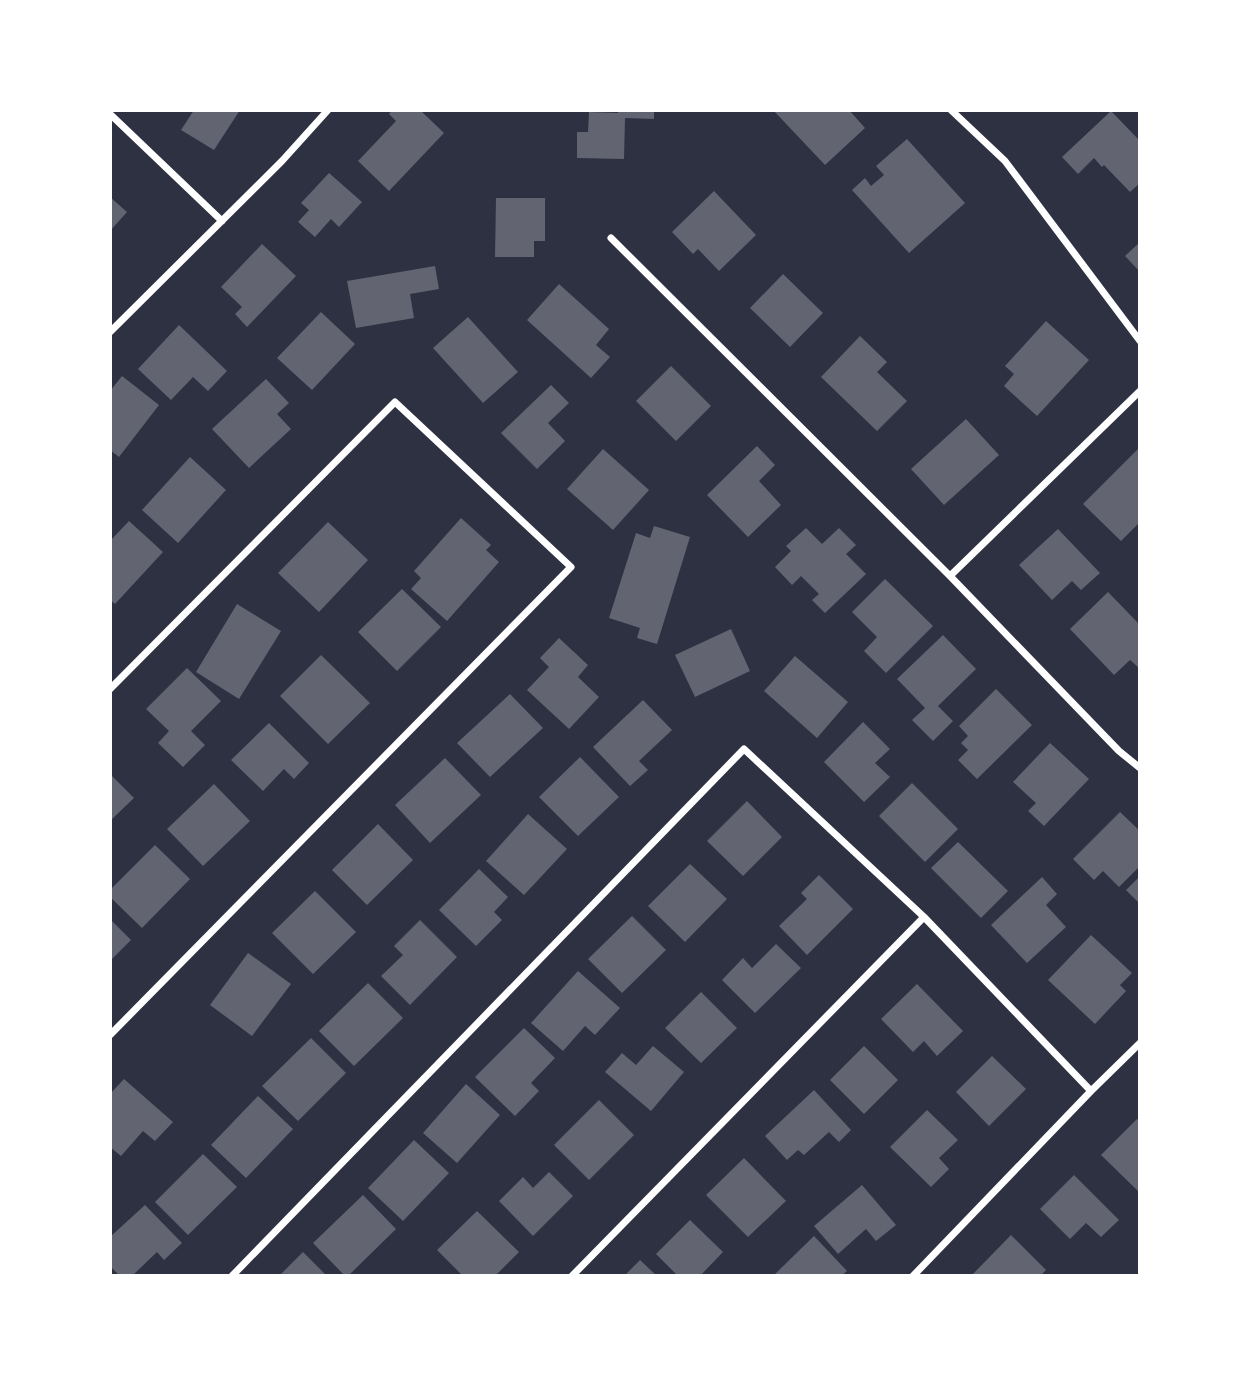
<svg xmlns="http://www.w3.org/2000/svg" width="1250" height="1386" font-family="'Open Sans',sans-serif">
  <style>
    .building { fill: #626471 }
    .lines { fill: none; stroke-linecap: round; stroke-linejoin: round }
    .minor { stroke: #fff; stroke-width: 7 }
  </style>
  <rect width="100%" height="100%" fill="#2d3142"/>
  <path class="building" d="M194 110H240L214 150 181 130Z
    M392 110H420L444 133 389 191 358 161 396 121 389 114Z
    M618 110H654V119L625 118 624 159 577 158V132H588L589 112 618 113Z
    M773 110H849L865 128 825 165Z
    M1111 111 1140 141V183L1130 192 1104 165 1102 167 1094 158 1078 174 1062 157Z
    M907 139 965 203 909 253 852 190 865 178 871 186 884 175 876 166Z
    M329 173 362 202 339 227 331 219 315 237 298 222 309 210 301 203Z
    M714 191 756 235 719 271 698 249 693 254 672 232Z
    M110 197 127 212 110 231Z
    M496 198H545V241H534V257H495Z
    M1140 242V272L1125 256Z
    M262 244 296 276 247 327 235 314 242 307 221 287Z
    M435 266 439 289 410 294 414 318 356 328 347 281Z
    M783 274 823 313 790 347 750 308Z
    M559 284 609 329 596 345 610 357 591 378 527 320Z
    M321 312 355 344 312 390 277 358Z
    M468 317 518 372 483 403 433 348Z
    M1046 321 1089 360 1037 416 1004 386 1014 374 1005 366Z
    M179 325 227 371 208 391 193 377 171 400 138 369Z
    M860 336 887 362 877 372 907 401 877 431 821 377Z
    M671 366 711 406 676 441 636 401Z
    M122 376 159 405 119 457 110 450V391Z
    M266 379 289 403 277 414 291 429 249 468 212 429Z
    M551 385 569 403 548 423 565 441 537 469 501 433Z
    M966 419 999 455 944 505 911 469Z
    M757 446 775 465 759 481 781 505 748 537 707 495Z
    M1140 447V522L1121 541 1083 504Z
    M603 449 649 490 613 530 567 489Z
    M190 457 226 490 178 543 142 510Z
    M461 518 491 545 486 550 499 562 447 621 411 589 421 578 414 571Z
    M129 521 163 552 115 604 110 600V541Z
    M328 522 368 560 319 612 278 573Z
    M654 526 690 537 657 644 637 638 640 628 609 618 636 533 650 538Z
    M806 528 822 544 839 528 856 545 846 554 866 574 825 613 812 600 819 594 801 576 792 585 775 567 791 551 786 546Z
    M1058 529 1100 573 1081 590 1072 581 1052 600 1019 565Z
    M885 579 933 626 886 673 864 651 877 637 852 612Z
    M402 589 441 627 397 671 358 632Z
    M1108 592 1140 625V669L1130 660 1114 675 1070 629Z
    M237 604 281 631 239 699 196 672Z
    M731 629 750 671 695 697 675 655Z
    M943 635 976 669 938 706 953 721 933 741 912 720 925 708 897 679Z
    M559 638 588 665 578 677 599 697 569 729 527 690 549 667 540 658Z
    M321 655 370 703 328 744 280 696Z
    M795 656 848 702 817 738 764 691Z
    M187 668 221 701 191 731 205 745 183 767 158 743 169 731 146 709Z
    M996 689 1032 725 977 779 958 760 968 750 961 743 968 736 959 726Z
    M510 694 543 728 490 777 457 743Z
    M643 700 672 730 639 761 648 770 630 786 593 747Z
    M863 722 890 749 875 763 890 777 864 802 824 762Z
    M269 723 309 763 294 779 284 769 263 791 231 760Z
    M1050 743 1089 779 1044 826 1028 811 1036 803 1013 782Z
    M580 757 619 797 578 836 539 797Z
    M445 758 481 795 430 843 395 805Z
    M110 774 134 798 110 821Z
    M912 783 958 829 925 862 879 816Z
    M214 784 250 821 203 866 167 829Z
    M747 801 782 837 743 876 707 841Z
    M1120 812 1140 831V866L1119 887 1103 871 1094 880 1073 859Z
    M528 814 567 849 524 895 486 861Z
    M378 824 413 860 367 905 332 870Z
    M958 842 1008 891 981 918 931 868Z
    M155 845 190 879 142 928 110 897V890Z
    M690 864 727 899 685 942 648 906Z
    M479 869 508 897 494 912 502 920 476 946 439 910Z
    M819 875 853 909 807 955 779 926 807 899 801 893Z
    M1140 876V904L1126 890Z
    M1042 877 1057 894 1046 905 1066 927 1027 963 991 925Z
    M315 891 356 932 313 974 272 933Z
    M632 916 666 950 622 993 588 959Z
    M110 919 131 940 110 961Z
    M420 920 457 957 410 1005 381 976 403 955 394 946Z
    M1091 935 1132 973 1120 985 1126 991 1095 1024 1048 980Z
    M776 944 801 968 755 1013 722 980 743 958 752 968Z
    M248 953 291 984 252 1036 210 1005Z
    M578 971 620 1008 595 1035 585 1026 563 1051 531 1023Z
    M368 983 403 1018 354 1066 319 1031Z
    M917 984 963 1031 937 1056 924 1041 913 1052 881 1019Z
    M701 992 737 1028 701 1063 665 1028Z
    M524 1028 555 1058 531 1083 539 1091 515 1116 475 1077Z
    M311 1038 346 1073 298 1121 262 1086Z
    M653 1046 684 1072 651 1111 605 1072 622 1053 636 1065Z
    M864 1046 898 1080 864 1114 830 1080Z
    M992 1056 1026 1089 989 1126 956 1092Z
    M124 1079 173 1122 155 1141 143 1131 121 1156 110 1147V1094Z
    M466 1084 500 1115 457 1163 423 1133Z
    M814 1090 851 1130 839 1142 829 1132 804 1155 798 1150 787 1160 765 1136Z
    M258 1096 293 1129 246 1178 211 1145Z
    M599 1100 634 1135 589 1180 554 1145Z
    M927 1110 958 1140 939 1158 949 1169 931 1187 890 1147Z
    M1137 1119 1140 1121V1189L1138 1191 1101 1155Z
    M414 1140 449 1173 403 1221 368 1188Z
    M203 1154 237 1187 188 1235 155 1202Z
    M744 1158 786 1201 748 1237 706 1195Z
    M549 1172 573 1196 533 1236 499 1201 523 1177 533 1188Z
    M1074 1175 1119 1220 1101 1237 1086 1223 1070 1239 1040 1209Z
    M862 1185 896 1225 876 1241 866 1229 838 1254 814 1226Z
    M363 1195 396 1229 348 1276H345L313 1243Z
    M145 1205 182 1243 164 1260 157 1252 132 1276H120L110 1266V1237Z
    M477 1211 519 1252 495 1276H463L437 1250Z
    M690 1220 723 1252 700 1276H678L656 1254Z
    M1011 1235 1046 1270 1040 1276H971Z
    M814 1236 847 1271 841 1276H773Z
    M303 1252 327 1276H279Z
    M640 1260 657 1276H624Z"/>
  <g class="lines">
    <path class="minor" d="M951 110 1005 161 1140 341
      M110 114 222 221
      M611 238 950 576 1119 751 1140 768
      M110 332 282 161 328 110
      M950 576 1140 391
      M110 689 395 402 571 567 110 1035
      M232 1276 744 749 924 917 1091 1091
      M572 1276 924 917
      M913 1276 1091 1091 1140 1043"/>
  </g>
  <rect width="1250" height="1386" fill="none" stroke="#ffffff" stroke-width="224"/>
</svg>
